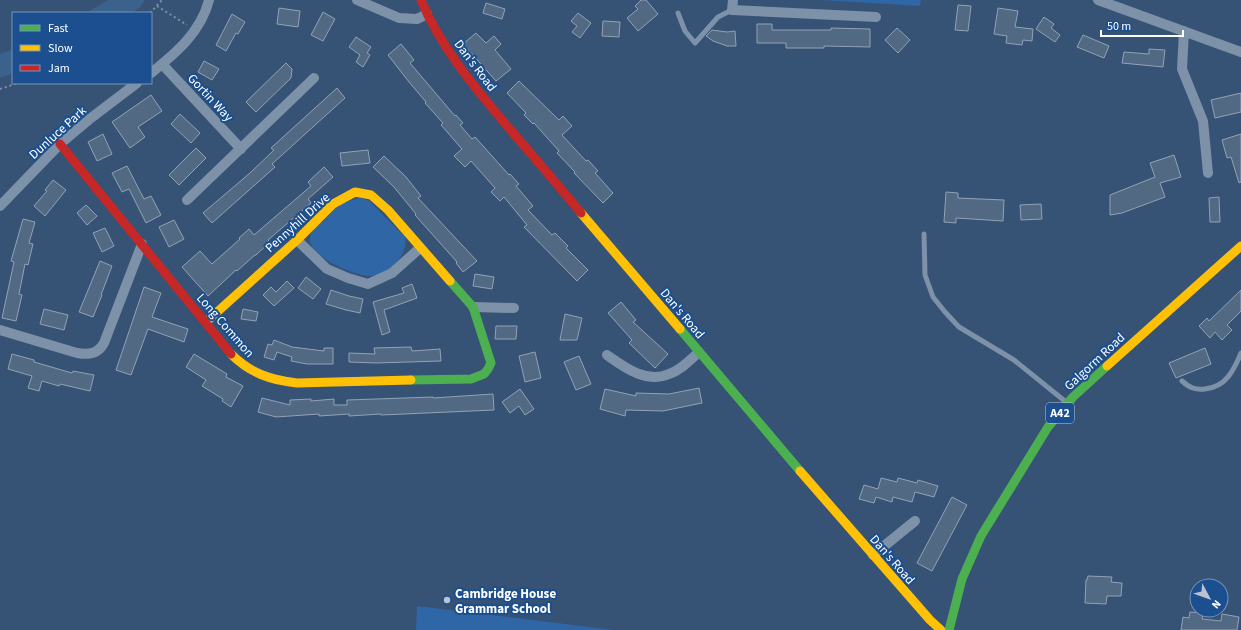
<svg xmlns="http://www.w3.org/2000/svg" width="1241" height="630" font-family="'Source Sans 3',sans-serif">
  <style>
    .green { fill: #2f66a5 }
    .water { fill: #3b618d }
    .building { fill: #526984; stroke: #92a2b6 }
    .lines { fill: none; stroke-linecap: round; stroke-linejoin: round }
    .path { stroke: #7d92a8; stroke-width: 2; stroke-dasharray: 2 3; stroke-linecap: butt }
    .lane { stroke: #7d92a8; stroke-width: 5 }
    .street { stroke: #7d92a8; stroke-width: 10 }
    .fast { stroke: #4caf50; stroke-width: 9 }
    .slow { stroke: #ffc107; stroke-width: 9 }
    .jam { stroke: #c62828; stroke-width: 9 }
    .poi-dot { fill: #b9c2ce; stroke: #1b4f8f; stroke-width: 1.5 }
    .labels { text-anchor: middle; stroke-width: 4; stroke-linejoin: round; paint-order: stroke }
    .shield { fill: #1b4f8f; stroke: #bbcadd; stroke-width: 1 }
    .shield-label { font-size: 12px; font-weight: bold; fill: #fff }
    .street-label { font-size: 13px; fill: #fff; stroke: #1b4f8f }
    .poi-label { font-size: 13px; font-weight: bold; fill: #fff; stroke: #1b4f8f; text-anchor: start }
  </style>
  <rect width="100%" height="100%" fill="#365274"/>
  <path class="green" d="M821 0H921L920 6Z
    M359 198 368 200 405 237C409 255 388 276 370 276 355 276 306 256 310 237 312 229 318 225 324 221 330 215 335 208 342 204 347 201 354 200 359 198Z
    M417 606 614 630H416Z"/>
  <path class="water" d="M108 0H145L140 7 132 13H86Z
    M13 49V73L0 78V54Z"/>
  <path class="building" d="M641 0H646L658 14 638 31 627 18 638 9 635 6Z
    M486 3 505 9 502 19 483 13Z
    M958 5 971 6 968 31 955 30Z
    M279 8 300 11 298 27 277 24Z
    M998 8 1018 11 1015 27 1033 29 1032 41 1023 40 1022 45 1006 43 1007 36 994 34Z
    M323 12 335 19 323 41 311 35Z
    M578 13 591 23 580 38 572 32 577 26 571 21Z
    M232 14 245 22 238 34 236 33 226 51 216 45Z
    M1044 17 1054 24 1051 28 1060 35 1055 42 1036 29Z
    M603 21 620 22 619 37 602 36Z
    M757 24H772V30H831V28L870 29V47L824 46V48H786V43H757Z
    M897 28 910 40 898 53 885 40Z
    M712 30 727 32 735 31 736 46H727L713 41 706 36Z
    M476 33 486 43 494 36 501 44 495 50 511 69 496 81 463 44Z
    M1083 35 1109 46 1104 58 1077 47Z
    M356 37 371 47 367 53 370 55 363 67 356 62 360 55 349 47Z
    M401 44 414 60 410 63 455 116 456 115 463 123 460 125 472 139 475 137 509 175 510 174 519 184 516 186 533 206 528 210 552 235 555 233 568 246 566 248 588 270 577 281 524 227 527 225 504 197 500 201 491 192 495 188 471 161 465 167 454 156 462 149 441 125 443 123 425 103 426 102 409 82 388 55Z
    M1149 49 1165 50 1163 67 1122 63 1124 52 1149 54Z
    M204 61 219 69 212 80 198 72Z
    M286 63 292 69 291 78 256 112 246 102Z
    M519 81 559 120 563 116 572 126 562 135 586 161 588 160 598 171 595 173 613 193 603 203 574 173 575 172 557 153 559 151 534 123 533 124 524 115 526 113 507 93Z
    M337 88 345 98 272 164 275 167 212 223 203 213 250 173 274 150 271 148Z
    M1241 93V112L1215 118 1211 100Z
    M151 95 162 111 138 127 145 137 130 148 112 122Z
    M180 114 200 133 191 143 171 124Z
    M103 134 112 154 97 161 88 142Z
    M1241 134V182L1239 183 1231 157 1227 158 1222 140Z
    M196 148 206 158 179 185 169 175Z
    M368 150 370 163 342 166 340 153Z
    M1174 155 1181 177 1160 183 1165 197 1122 213 1110 215V195L1155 177 1150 163Z
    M384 156 406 177 421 196 418 198 477 261 463 272 456 263 457 262 415 215 416 214 394 187 373 167Z
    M127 166 144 199 151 196 161 215 146 223 129 189 122 192 112 173Z
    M324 167 333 177 308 199 311 203 268 240 270 242 256 255H255L237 271 236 270 208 296 182 267 200 251 212 264 240 239 239 238 249 229 254 235 311 186 308 182Z
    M53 180 66 190 45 216 34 206 47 191 45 190Z
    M946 192 958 193V198L1004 200 1003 221 956 218V223L944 222Z
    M1219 197 1220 222H1210L1209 198Z
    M1041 204 1042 219 1021 220 1020 205Z
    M86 205 97 216 87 225 77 213Z
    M23 219 35 222 29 243 33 244 28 265 25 264 19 294 22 295 16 321 2 318 14 262 11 261Z
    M174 220 184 239 169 247 159 227Z
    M105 228 114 246 102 252 93 233Z
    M100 261 112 266 101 295H102L93 317 79 312Z
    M475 274 494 277 492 289 473 286Z
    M306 277 321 289 313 299 298 288Z
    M287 281 294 288 274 306 263 295 271 287 276 292Z
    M412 284 417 298 384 310 390 332 382 335 373 302 404 293 402 288Z
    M144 287 161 293 152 317 188 329 184 342 148 329 131 375 116 370Z
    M331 290 349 296 363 299 360 313 346 310 326 304Z
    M1241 290V311L1227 325 1232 330 1222 340 1215 332 1210 338 1199 326 1207 318 1209 321Z
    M621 302 636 320 633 322 668 354 655 368 629 343 632 340 608 313Z
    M44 309 68 315 64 330 40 324Z
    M243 309 258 312 256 321 241 319Z
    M565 314 582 318 577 340H560Z
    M496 326H517L516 339H495Z
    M274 340 292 347 324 351V348H333V364H307L291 361 292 357 277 352 274 360 264 357 268 344 272 345Z
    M411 347 412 351 440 349 441 361 376 363 349 362V353L375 354 374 348Z
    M1205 348 1211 364 1176 378 1169 363Z
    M535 352 541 378 525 382 519 356Z
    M12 354 34 360V362L72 373 73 371 94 375 90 391 60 384 59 386 42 381 39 391 28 388 32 376 8 369Z
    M194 354 227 374 226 377 243 386 231 407 222 401 223 399 202 386 206 380 186 367Z
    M579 356 591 384 576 390 564 362Z
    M699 388 702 403 663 411 626 410 625 416 600 409 605 389 636 396V393L669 394Z
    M520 389 534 409 525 415 519 406 510 413 502 402Z
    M493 394 494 410 381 415V414L349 416V414L319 416V414L276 417 258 412 262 398 290 405V400L311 399V401L334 399V405H347V400L433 397V398Z
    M881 478 897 482 898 478 917 483 918 480 938 486 934 497 915 492 912 502 893 497 892 502 876 497 874 503 859 499 864 485 878 489Z
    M952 497 967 505 932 571 917 563Z
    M1088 576 1112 577 1111 582 1122 583 1121 596H1107L1106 604 1085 603 1086 580H1087Z
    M1190 612 1203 613 1202 619 1221 621 1222 614 1239 617 1237 630H1181L1183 617 1189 618Z"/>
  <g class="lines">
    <path class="path" d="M157 6 187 25
      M150 13 162 0
      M0 89 18 83"/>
    <path class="lane" d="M678 13 685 31 695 43 718 17 732 10
      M924 234 925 275 933 297 945 312 959 327 1014 360 1066 402
      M1182 381C1190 388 1195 390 1205 389 1226 387 1234 370 1241 353"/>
    <path class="street" d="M357 0 399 18 417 19 427 14
      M733 0 732 10 876 17
      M1098 0 1241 52
      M1184 31 1182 69 1203 121 1208 173
      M162 64 241 149
      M151 73C176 53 201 32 209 0
      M187 200 314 78
      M0 206 60 144 91 118 137 83
      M297 240 327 269 348 278 368 284 392 273 420 248
      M473 307 514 308
      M0 330 77 353C89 355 98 354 104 343L142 244
      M607 355C624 367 646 384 669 374 681 370 690 360 699 352
      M873 555 915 521"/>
    <path class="fast" d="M680 329 800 471
      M411 380 471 379 484 374 488 369 491 363 473 307 450 281
      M949 630 962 579 981 536 1048 427 1073 397 1107 366"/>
    <path class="slow" d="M581 213 680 329
      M206 322 297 240 333 204 355 192 371 195 388 210 450 281
      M231 354C250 373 270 380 297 383L411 380
      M1107 366 1241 246
      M800 471 930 620 941 630"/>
    <path class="jam" d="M421 0C441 48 475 88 508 127 533 156 557 184 581 213
      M60 144 231 354"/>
  </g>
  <circle class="poi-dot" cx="447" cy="600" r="4"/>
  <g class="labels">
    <rect class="shield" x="1046" y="403" width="28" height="20" rx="3"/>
    <g class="shield-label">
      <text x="1060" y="417">A42</text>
    </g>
    <g class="street-label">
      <text transform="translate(476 65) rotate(53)" y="5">Dan's Road</text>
      <text transform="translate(211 97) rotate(47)" y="5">Gortin Way</text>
      <text transform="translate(57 132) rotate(-42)" y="5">Dunluce Park</text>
      <text transform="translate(297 222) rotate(-42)" y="5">Pennyhill Drive</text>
      <text transform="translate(683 313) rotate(50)" y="5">Dan's Road</text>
      <text transform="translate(226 325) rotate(49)" y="5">Long Common</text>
      <text transform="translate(1094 361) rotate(-43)" y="5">Galgorm Road</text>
      <text transform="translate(893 559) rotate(49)" y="5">Dan's Road</text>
    </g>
    <g class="poi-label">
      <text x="455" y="598">Cambridge House<tspan x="455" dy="15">Grammar School</tspan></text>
    </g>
  </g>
  <rect x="12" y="12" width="140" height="72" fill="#1b4f8f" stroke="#7695bc"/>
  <rect x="20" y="25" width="20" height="6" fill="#4caf50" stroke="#7695bc"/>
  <text x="48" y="32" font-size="12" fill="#ffffff">Fast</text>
  <rect x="20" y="45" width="20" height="6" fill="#ffc107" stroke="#7695bc"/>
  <text x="48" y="52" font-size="12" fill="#ffffff">Slow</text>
  <rect x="20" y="65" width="20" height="6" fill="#c62828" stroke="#7695bc"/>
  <text x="48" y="72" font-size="12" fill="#ffffff">Jam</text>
  <g transform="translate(1209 598) rotate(131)"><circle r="19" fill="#1b4f8f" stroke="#7695bc"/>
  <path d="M0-3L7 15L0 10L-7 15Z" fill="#b9c2ce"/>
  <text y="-6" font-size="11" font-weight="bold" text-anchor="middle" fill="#ffffff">N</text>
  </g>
  <path d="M1101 30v6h82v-6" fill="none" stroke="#ffffff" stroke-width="2"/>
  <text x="1107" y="30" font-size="12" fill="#ffffff" stroke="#1b4f8f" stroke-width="3" paint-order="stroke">50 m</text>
</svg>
